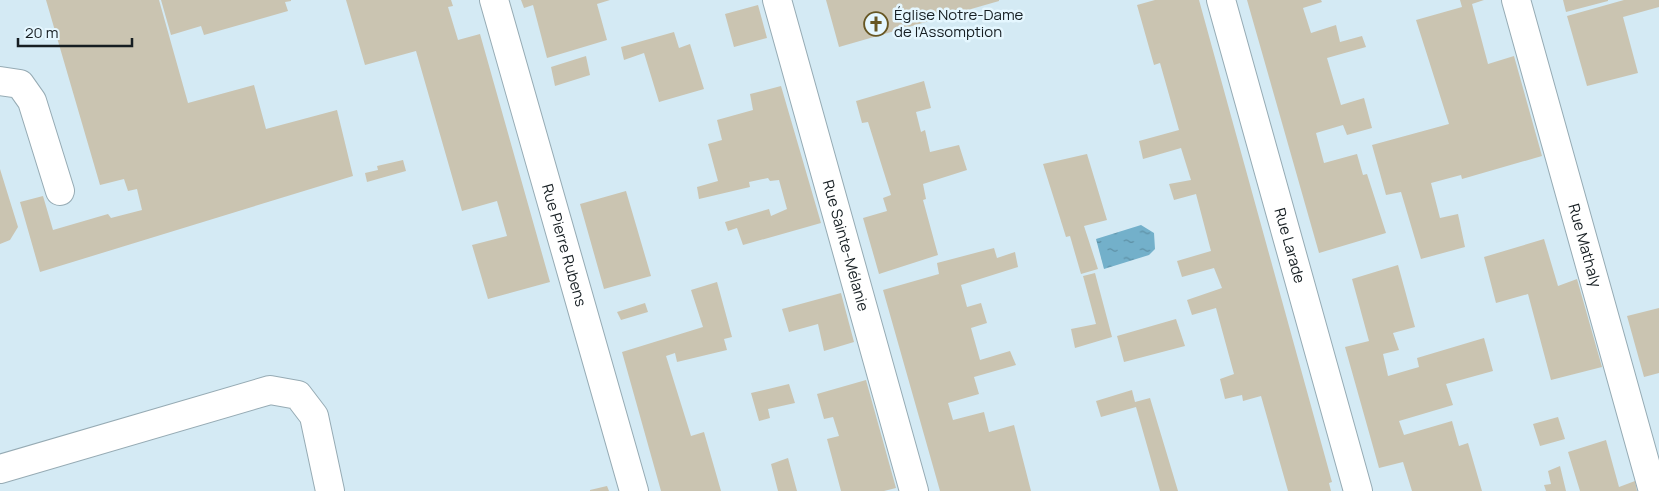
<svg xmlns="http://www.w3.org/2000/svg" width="1659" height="491" font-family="Manrope,sans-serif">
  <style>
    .water { fill: url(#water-ripples) }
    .building { fill: #cac4b1 }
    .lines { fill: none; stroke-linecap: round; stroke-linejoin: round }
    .minor-casing { stroke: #96abb4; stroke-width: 30 }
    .minor { stroke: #fff; stroke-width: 28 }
    .labels { text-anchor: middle; stroke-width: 5; stroke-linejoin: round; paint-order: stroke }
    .poi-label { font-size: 15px; fill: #161e22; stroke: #e5f7ff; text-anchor: start }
    .street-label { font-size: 15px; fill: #161e22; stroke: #e5f7ff }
  </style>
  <defs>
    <pattern id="water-ripples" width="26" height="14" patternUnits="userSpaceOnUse" patternTransform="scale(1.25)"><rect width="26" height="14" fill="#73b0ca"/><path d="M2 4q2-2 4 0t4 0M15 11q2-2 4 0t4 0" fill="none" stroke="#5d8fa4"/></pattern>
  </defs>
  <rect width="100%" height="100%" fill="#d4eaf4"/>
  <path class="water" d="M1141 225 1154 233 1155 249 1149 255 1104 269 1096 239Z"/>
  <path class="building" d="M46 0H159L188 103 254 85 266 129 337 110 353 176 40 272 20 202 43 196 53 230 108 214 111 218 142 210 137 189 128 191 124 179 100 185Z
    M161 0H291V1L285 2 288 11 204 35 201 26 171 35Z
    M346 0H451L453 6 448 7 458 40 480 34 550 282 488 299 472 245 507 236 497 201 462 211 416 51 365 65Z
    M521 0H610L597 4 607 40 547 58 533 5 524 8Z
    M826 0H999V1L839 47Z
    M1155 0H1199L1332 482 1329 483 1331 491H1288L1261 396 1243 401 1242 395 1225 399 1220 379 1234 374 1216 308 1192 315 1187 300 1222 288 1214 268 1182 277 1177 261 1211 251 1196 194 1174 200 1169 184 1191 180 1181 148 1143 159 1139 141 1179 130 1160 63 1154 65 1137 5Z
    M1247 0H1321L1322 2 1303 8 1311 33 1336 25 1340 42 1362 36 1366 47 1327 58 1341 105 1364 98 1372 128 1347 135 1343 125 1316 133 1324 163 1357 154 1363 175 1367 174 1386 233 1319 253Z
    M1460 0H1484L1472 4 1488 64 1514 56 1542 156 1462 179 1461 175 1431 183 1440 218 1458 214 1465 247 1421 259 1401 192 1386 195 1372 145 1449 124 1416 20 1462 7Z
    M1563 0H1608V1L1566 12Z
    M1624 0H1659V7L1623 17 1638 73 1587 86 1567 16Z
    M758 5 767 38 734 47 725 14Z
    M674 32 679 48 690 44 704 89 659 102 644 53 624 60 621 47Z
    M586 56 590 75 555 86 551 67Z
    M924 81 931 108 916 112 921 132 925 130 930 152 959 145 967 170 923 184 926 199 923 200 938 255 879 274 863 218 887 211 883 198 891 195 868 122 862 123 856 101Z
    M781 86 821 223 743 245 737 228 728 231 725 222 769 209 771 216 787 209 779 180 770 181 768 178 749 182 750 187 699 199 697 187 718 181 708 144 722 140 717 120 753 110 750 94Z
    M1087 154 1107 220 1084 226 1098 269 1081 274 1070 236 1066 237 1043 164Z
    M403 160 406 171 367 182 365 173 378 170 377 166Z
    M0 169 18 227 10 240 0 244Z
    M626 191 651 276 604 289 580 204Z
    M1544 239 1558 286 1577 279 1602 367 1551 380 1528 294 1496 303 1484 257Z
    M994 248 997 258 1015 252 1018 267 961 285 967 307 981 303 987 323 971 328 980 360 1010 351 1016 365 974 377 979 394 948 403 953 420 984 412 989 432 1014 425 1031 491H940L883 290 939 274 937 263Z
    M1398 265 1415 327 1393 333 1399 350 1383 354 1388 376 1419 367 1417 358 1484 338 1493 371 1446 384 1453 405 1399 421 1404 435 1452 421 1459 446 1468 443 1482 491H1412L1403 462 1379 468 1345 347 1369 341 1352 279Z
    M1095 273 1112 337 1075 348 1071 329 1096 324 1083 276Z
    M717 282 732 337 724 339 727 350 677 362 675 353 666 356 691 436 704 432 721 491H661L622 352 703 327 691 290Z
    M841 293 854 342 824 351 818 324 789 332 782 309Z
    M645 303 648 312 621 320 617 312Z
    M1659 308V373L1644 377 1627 316Z
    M1176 319 1185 346 1124 362 1117 336Z
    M866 380 896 488 884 491H841L827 439 839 436 833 417 824 419 817 394Z
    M789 384 795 403 768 409 770 418 759 421 751 393Z
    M1132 390 1135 402 1150 398 1178 491H1160L1136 407 1101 417 1096 401Z
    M1558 417 1565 439 1540 446 1533 424Z
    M1606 440 1619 487 1635 481 1637 491H1580L1568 452Z
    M788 458 797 491H778L771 464Z
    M1560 466 1566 491H1546L1544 485 1551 484 1548 471Z
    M607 486 609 491H590V490Z"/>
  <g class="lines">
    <g class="minor-casing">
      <g id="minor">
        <path id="s1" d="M494 0 634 491"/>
        <path id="s2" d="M777 0 914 491"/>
        <path id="s3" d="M1221 0 1358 491"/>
        <path id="s4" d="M1516 0 1653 491"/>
        <path d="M0 81 20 84 32 101 60 191"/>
        <path d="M0 469 270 390 298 395 314 416 330 491"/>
      </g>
    </g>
    <use href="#minor" class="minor"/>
  </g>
  <defs>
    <g id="church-ring" transform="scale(1.25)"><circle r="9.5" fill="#e5f7ff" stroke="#675724" stroke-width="1.5"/><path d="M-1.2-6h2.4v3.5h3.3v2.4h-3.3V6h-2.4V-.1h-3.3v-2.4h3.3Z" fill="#675724"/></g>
  </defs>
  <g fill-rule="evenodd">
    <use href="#church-ring" x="876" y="24"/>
  </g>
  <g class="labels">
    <g class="poi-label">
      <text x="894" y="20">Église Notre-Dame<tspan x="894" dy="17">de l'Assomption</tspan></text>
    </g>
    <g class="street-label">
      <text dy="5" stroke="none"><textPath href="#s2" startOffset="255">Rue Sainte-Mélanie</textPath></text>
      <text dy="5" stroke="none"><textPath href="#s1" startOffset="255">Rue Pierre Rubens</textPath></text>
      <text dy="5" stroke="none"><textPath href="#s3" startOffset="255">Rue Larade</textPath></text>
      <text dy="5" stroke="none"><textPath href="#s4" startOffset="255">Rue Mathaly</textPath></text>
    </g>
  </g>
  <path d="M18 38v8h114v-8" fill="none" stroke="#161e22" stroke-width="2.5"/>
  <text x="25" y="38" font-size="15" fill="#161e22" stroke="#e5f7ff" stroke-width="4" paint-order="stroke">20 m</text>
</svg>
